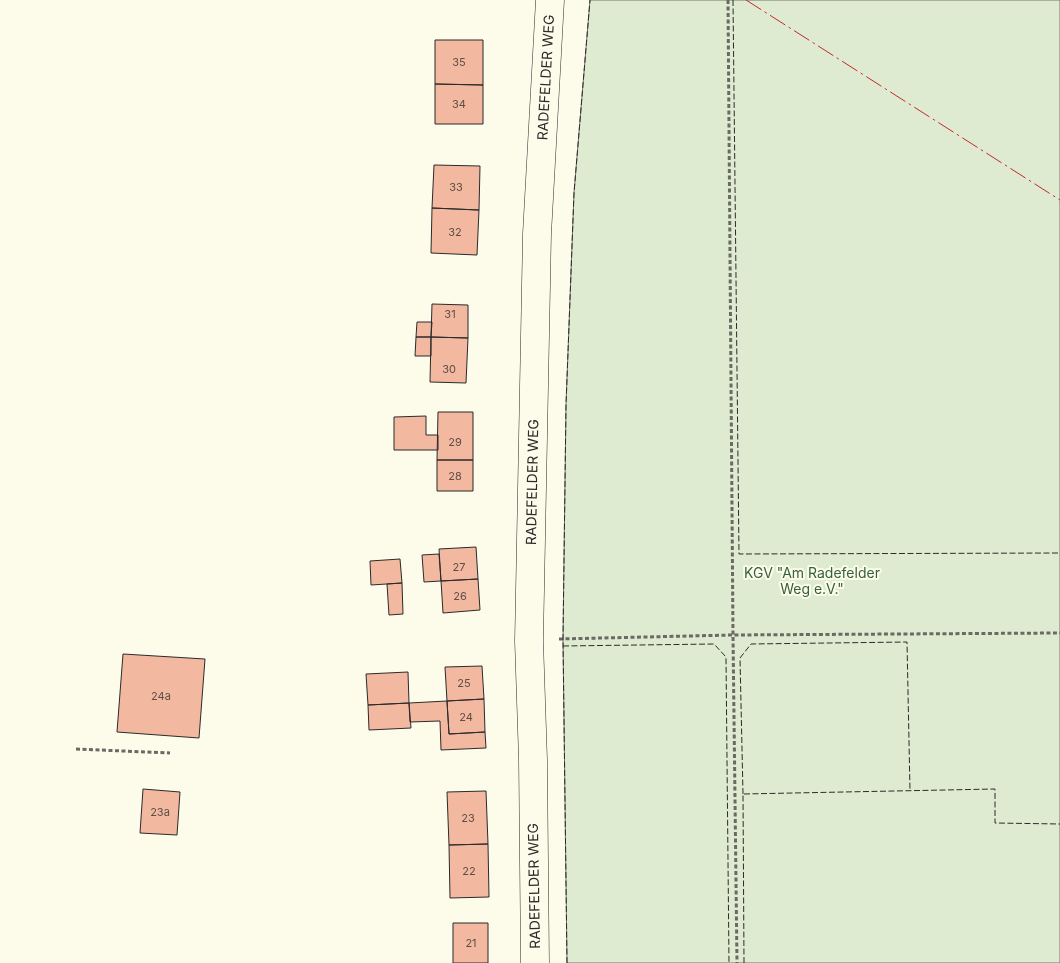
<svg xmlns="http://www.w3.org/2000/svg" width="1060" height="963" font-family="Inter,sans-serif">
  <style>
    .green { fill: #deebd1; stroke: #74746e }
    .building { fill: #f2b8a0; stroke: #2b2b2b }
    .lines { fill: none; stroke-linecap: round; stroke-linejoin: round }
    .minor-casing { stroke: #2b2b2b; stroke-width: 29 }
    .path { stroke: #6a6964; stroke-width: 3; stroke-dasharray: 4 2.5; stroke-linecap: butt }
    .minor { stroke: #fdfbea; stroke-width: 28 }
    .fence { stroke: #2b2b2b; stroke-width: 1; stroke-dasharray: 6 2.5; stroke-linecap: butt }
    .power { stroke: #c62828; stroke-width: 1; stroke-dasharray: 18 4 2.5 4; stroke-linecap: butt }
    .labels { text-anchor: middle; stroke-width: 4; stroke-linejoin: round; paint-order: stroke }
    .number-label { font-size: 11px; fill: #5d4e48 }
    .street-label { font-size: 14px; fill: #2b2b2b; stroke: #fdfbea }
    .park-label { font-size: 14px; fill: #34623c; stroke: #fdfbea }
  </style>
  <rect width="100%" height="100%" fill="#fdfbea"/>
  <path class="green" d="M590 0H1060V963H567L563 638 566 405 574 193Z"/>
  <path class="building" d="M435 40H483V85L435 84Z
    M435 84 483 85V124H435Z
    M434 165 480 166 479 210 432 208Z
    M432 208 479 210 477 255 431 253Z
    M432 304 468 305V338L431 337Z
    M417 322H432L431 337H416Z
    M416 337H431V356H415Z
    M431 337 468 338 466 383 430 382Z
    M438 412H473V460H437Z
    M426 416V435H438V450H394V417Z
    M437 460H473V491H437Z
    M476 547 478 579 441 581 439 549Z
    M439 554 441 581 424 582 422 555Z
    M400 559 402 583 371 585 370 561Z
    M478 579 480 610 443 613 441 581Z
    M402 583 403 614 389 615 387 584Z
    M123 654 205 659 199 738 117 732Z
    M482 666 484 699 447 701 445 667Z
    M408 672 409 703 368 705 366 674Z
    M484 699 485 732 449 734 447 701Z
    M447 701 449 734 485 732 486 748 441 750 440 721 410 722 409 703Z
    M409 703 411 728 369 730 368 705Z
    M143 789 180 792 177 835 140 833Z
    M486 791 488 844 449 845 447 792Z
    M488 844 489 897 450 898 449 845Z
    M453 923H488V963H453Z"/>
  <g class="lines">
    <g class="minor-casing">
      <g id="minor">
        <path id="s1" d="M535 963 533 760 529 641 537 234 550 0"/>
      </g>
    </g>
    <path class="path" d="M728 0 733 635 737 963
      M559 639 733 635 1060 633
      M76 749 170 753"/>
    <use href="#minor" class="minor"/>
    <path class="fence" d="M733 0 739 554 1060 553
      M563 646 714 644 726 657 729 963
      M743 794 740 658 751 644 907 642 910 791
      M567 963 563 639 566 405 574 193 590 0
      M744 963 743 794 995 789V823L1060 824"/>
    <path class="power" d="M746 0 1060 200"/>
  </g>
  <g class="labels">
    <g class="number-label">
      <text x="459" y="66">35</text>
      <text x="459" y="108">34</text>
      <text x="456" y="191">33</text>
      <text x="455" y="236">32</text>
      <text x="450" y="318">31</text>
      <text x="449" y="373">30</text>
      <text x="455" y="446">29</text>
      <text x="455" y="480">28</text>
      <text x="459" y="571">27</text>
      <text x="460" y="600">26</text>
      <text x="464" y="687">25</text>
      <text x="161" y="700">24a</text>
      <text x="466" y="721">24</text>
      <text x="160" y="816">23a</text>
      <text x="468" y="822">23</text>
      <text x="469" y="875">22</text>
      <text x="471" y="947">21</text>
    </g>
    <g class="street-label">
      <text dy="5" stroke="none"><textPath href="#s1" startOffset="886">RADEFELDER WEG</textPath></text>
      <text dy="5" stroke="none"><textPath href="#s1" startOffset="481">RADEFELDER WEG</textPath></text>
      <text transform="translate(534 886) rotate(-91)" y="5">RADEFELDER WEG</text>
    </g>
    <g class="park-label">
      <text x="812" y="578">KGV "Am Radefelder<tspan x="812" dy="16">Weg e.V."</tspan></text>
    </g>
  </g>
</svg>
